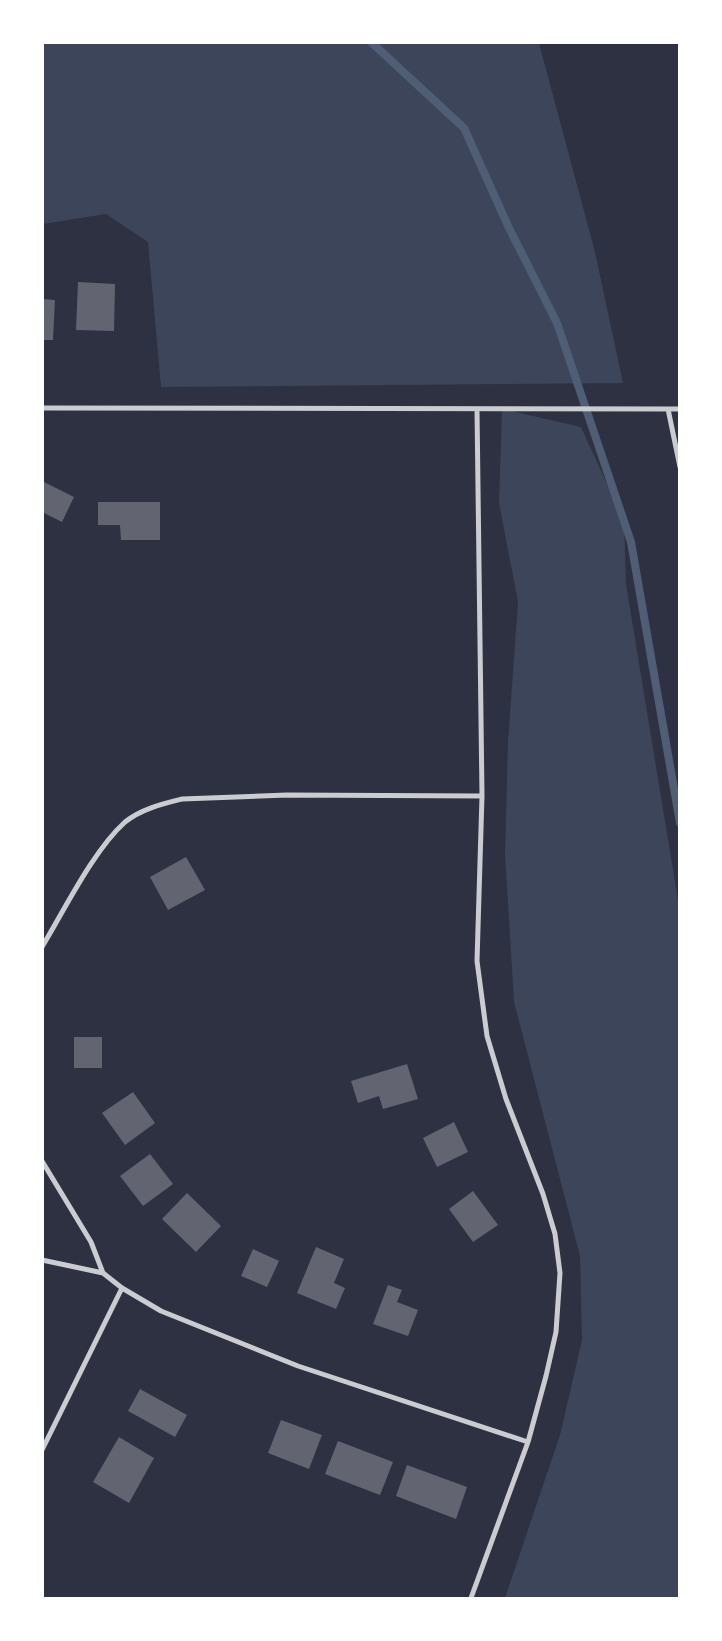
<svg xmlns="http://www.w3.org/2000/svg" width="722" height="1641" font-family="Helvetica,sans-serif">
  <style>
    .green { fill: #3c4559 }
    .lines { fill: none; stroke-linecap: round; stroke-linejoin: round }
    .stream { stroke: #4f5d75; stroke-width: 8 }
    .building { fill: #626471 }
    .minor { stroke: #caccd0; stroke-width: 5 }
  </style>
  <rect width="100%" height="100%" fill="#2d3142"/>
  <path class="green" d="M42 43H539L595 252 623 383 161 387 148 242 106 214 43 224Z
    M502 409 581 427 624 521 626 584 679 906V1598H505L560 1435 582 1340 580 1256 514 1002 505 854 508 742 518 602 499 503Z"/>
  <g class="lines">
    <path class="stream" d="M371 42 464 128 509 228 557 323 631 542 680 823"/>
  </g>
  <path class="building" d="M78 282 115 284 114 331 76 330Z
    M42 299 55 300 53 340H42Z
    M42 481 74 497 62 522 42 512Z
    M98 502H160V540H121L120 525H98Z
    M186 857 205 890 168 910 150 877Z
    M74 1037H102V1068H74Z
    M407 1064 418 1099 383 1109 379 1096 358 1103 351 1081Z
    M133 1092 155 1123 125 1145 102 1113Z
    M454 1122 468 1152 437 1167 423 1138Z
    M150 1154 173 1184 143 1206 120 1176Z
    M473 1191 498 1225 473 1242 449 1209Z
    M187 1193 221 1226 196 1252 162 1219Z
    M316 1247 344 1259 334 1283 345 1288 336 1309 297 1293Z
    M253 1249 279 1261 267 1287 241 1276Z
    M388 1285 402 1290 397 1302 418 1310 408 1336 373 1324Z
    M140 1389 187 1415 175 1437 128 1411Z
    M281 1420 322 1435 309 1469 268 1453Z
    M119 1437 154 1458 129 1503 93 1482Z
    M338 1441 393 1462 380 1495 325 1474Z
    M407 1465 467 1487 456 1519 396 1496Z"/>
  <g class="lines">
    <path class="minor" d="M42 408 680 409
      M668 409 680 467
      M42 947C65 909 93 851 125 822 141 809 162 804 182 799L287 795 482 796
      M42 1161 91 1242 103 1273
      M42 1260 103 1273 122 1288 161 1311 298 1366 528 1442
      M42 1450 122 1288
      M471 1598 528 1442 546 1376 556 1332 560 1273 555 1234 543 1194 506 1099 487 1036 477 961 482 796 477 410"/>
  </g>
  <rect width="722" height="1641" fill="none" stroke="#ffffff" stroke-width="88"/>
</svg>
